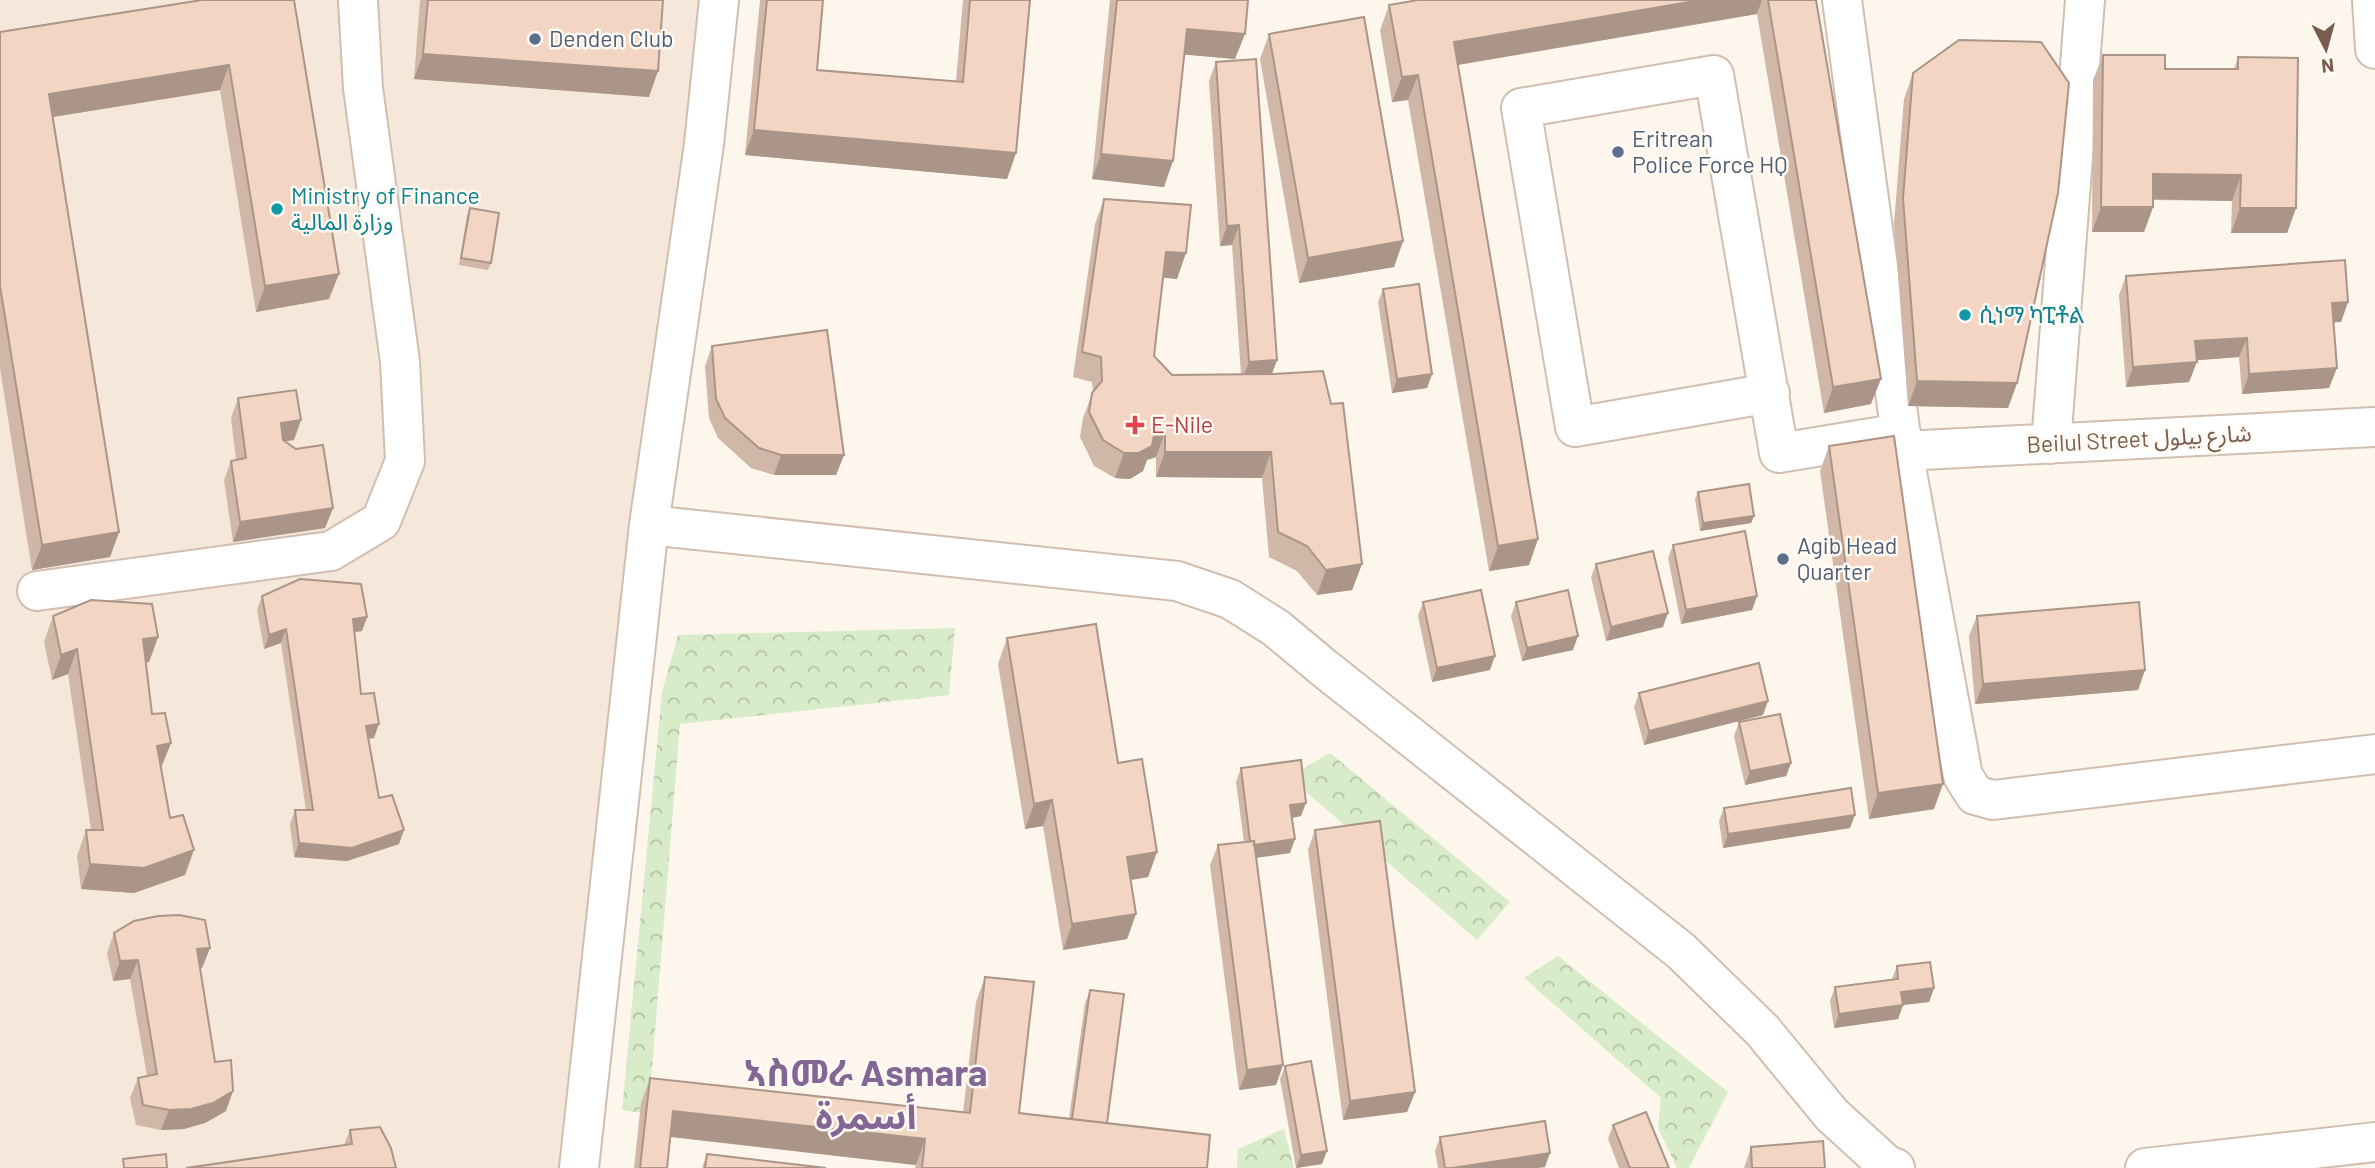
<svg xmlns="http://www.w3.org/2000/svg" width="2375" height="1168" font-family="Barlow,'Noto Sans Arabic','Noto Sans Ethiopic',sans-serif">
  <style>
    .residential { fill: #f5e8da }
    .forest { fill: url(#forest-crowns) }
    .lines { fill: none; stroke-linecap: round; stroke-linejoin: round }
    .minor-casing { stroke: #d1beb0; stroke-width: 42 }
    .minor { stroke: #fff; stroke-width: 38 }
    .wall { fill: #d1b7a8 }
    .shaded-wall { fill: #aa9588 }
    .building { fill: #f3d5c3; stroke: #aa9588; stroke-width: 2 }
    .service-dot { fill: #5c6f8a; stroke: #fffaf3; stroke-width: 2.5 }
    .culture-dot { fill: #0f9aa8; stroke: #fffaf3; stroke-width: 2.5 }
    .health-dot { fill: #e0444e; stroke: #fffaf3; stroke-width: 2.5 }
    .labels { text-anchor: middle; stroke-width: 5; stroke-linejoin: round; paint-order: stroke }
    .service-label { font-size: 23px; fill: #4e5e75; stroke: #fffaf3; text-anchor: start }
    .culture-label { font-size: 23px; fill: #0d838f; stroke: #fffaf3; text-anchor: start }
    .health-label { font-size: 23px; fill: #be3a42; stroke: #fffaf3; text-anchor: start }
    .street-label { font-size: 23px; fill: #7a5c4d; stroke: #fffaf3 }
    .town-label { font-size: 37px; font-weight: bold; fill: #846695; stroke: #fffaf3 }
  </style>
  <defs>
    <pattern id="forest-crowns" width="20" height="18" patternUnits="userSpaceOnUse" patternTransform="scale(1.75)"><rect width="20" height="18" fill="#d8ecc9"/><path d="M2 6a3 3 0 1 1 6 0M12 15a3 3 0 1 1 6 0" fill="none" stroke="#b4c2a5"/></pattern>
  </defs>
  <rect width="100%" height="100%" fill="#fdf6ec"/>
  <path class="residential" d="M0 0H727L592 1168H0Z"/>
  <path class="forest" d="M955 628 949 695 680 724 650 1092 949 1159 622 1110 662 692 678 635Z
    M1330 753 1510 902 1477 940 1289 777Z
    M1558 956 1728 1092 1689 1168H1677L1658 1128 1661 1098 1524 978Z
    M1284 1129 1294 1168H1237L1238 1149Z"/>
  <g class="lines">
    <g class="minor-casing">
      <path id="minor" d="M1842 0 1903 451 1963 776 1975 795 1993 800 2375 754
        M2372 0 2375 49
        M1770 393 1575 427 1521 108 1714 75 1779 453 1901 433
        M2051 444 2085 0
        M1903 451 2375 427
        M649 525 1177 581 1230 599 1276 628 1324 668 1681 951 1762 1030 1832 1115 1888 1166 1895 1168
        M37 591 331 551 381 521 405 461 400 362 363 88 358 0
        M579 1168 649 525 704 144 719 0
        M2145 1168 2375 1142"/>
    </g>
    <use href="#minor" class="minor"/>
  </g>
  <path class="wall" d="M202 0 329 299 256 312 220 90 53 117 119 532 110 557 32 570 0 368V32Z
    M420 0H663L649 97 414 79Z
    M760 0H823L817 70 956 81 963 0H1030L1016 153 1007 179 745 155Z
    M1110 0H1248L1235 59 1184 54 1164 187 1092 179Z
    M1418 0H1816L1871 404 1824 413 1757 14 1458 65 1538 539 1529 565 1489 571 1408 100 1392 102 1380 30 1389 5Z
    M1269 34 1403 241 1394 267 1299 283 1260 59Z
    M2103 55 2165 69H2234L2238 57 2296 208 2287 233H2231L2232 201 2153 200V207L2144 232H2092L2093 80Z
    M1216 62 1277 360 1272 374 1362 564 1352 590 1317 595 1297 571 1269 557 1262 478 1156 477V457L1147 460 1143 471 1130 479 1115 478 1094 466 1080 437 1083 418 1093 392 1092 382 1073 377 1095 224 1104 199 1177 279 1163 277 1154 356 1172 375 1241 374 1232 245 1220 246 1209 81Z
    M1913 73 2017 383 2008 408 1908 406 1894 223 1904 99Z
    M470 208 491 263 488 270 459 265 467 215Z
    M2126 276 2348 302 2341 322H2334L2329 388 2242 394 2239 357 2197 360 2189 382 2126 387 2119 295Z
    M1383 289 1432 374 1427 388 1392 393 1378 302Z
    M712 346 844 455 836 475H774L751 468 718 438 709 418 705 366Z
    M238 398 294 440 285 441 333 508 325 528 233 542 224 480 231 461 236 460 231 418Z
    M1829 446 1934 809 1869 819 1820 471Z
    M1698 492 1754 516 1751 523 1700 531 1695 499Z
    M1673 545 1757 596 1752 610 1681 624 1668 558Z
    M1596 564 1663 627 1606 641 1591 577Z
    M262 596 367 617 362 631 354 632 361 694 374 738H368L379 798 399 844 347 861 294 857 290 824 295 810H306L281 643 264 649 257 610Z
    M1423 602 1490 670 1432 682 1418 616Z
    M1516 602 1573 650 1522 661 1511 616Z
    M53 616 158 637 149 662 146 663 152 714 170 818 185 875 134 893 81 889 77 856 86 830H91L68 674 52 680 44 642Z
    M1977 616 2145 670 2138 690 1975 704 1969 636Z
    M1007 638 1157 852 1148 877 1131 880 1136 914 1127 939 1063 950 1043 826 1025 829 998 664Z
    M1639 693 1763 715 1644 745 1634 707Z
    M1739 722 1791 763 1786 776 1745 785 1734 736Z
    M1241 768 1301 816 1292 818 1290 853 1256 858 1283 1065 1276 1085 1239 1090 1210 865 1218 845 1244 842 1236 782Z
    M1724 808 1850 828 1723 848 1719 821Z
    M1315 830 1415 1092 1407 1112 1343 1120 1308 850Z
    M114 933 210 948 202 968H200L215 1062 226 1111 205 1123 184 1129 161 1130 136 1125 130 1098 138 1078 147 1076 130 979 113 981 107 953Z
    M1897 966 1934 988 1929 1002 1903 1005 1898 1019 1834 1028 1830 1001 1835 987 1892 979Z
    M985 977 1019 1113 1069 1118 1085 1003 1090 990 1107 1123 1207 1168H915L916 1165 670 1137 667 1168H634L641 1103 650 1078 963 1113 976 1002Z
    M1285 1066 1322 1164 1296 1168 1280 1079Z
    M1613 1125 1669 1168H1619L1608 1139Z
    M350 1130 396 1168 344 1145Z
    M1440 1137 1545 1167 1537 1168H1438L1435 1151Z
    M1751 1147 1825 1168H1744Z
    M707 1154 826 1168H702Z"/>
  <path class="shaded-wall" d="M1701 0H1762L1757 14 1445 67 1454 42Z
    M1187 29 1245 34 1235 59 1177 54Z
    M423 54 658 71 649 97 414 79Z
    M229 65 220 90 40 119 49 94Z
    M1418 75 1408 100 1392 102 1402 77Z
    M754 130 1016 153 1007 179 745 155Z
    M1101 154 1173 161 1164 187 1092 179Z
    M2153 174 2241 175 2232 201 2144 199Z
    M2101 207H2153L2144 232H2092Z
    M2240 208H2296L2287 233H2231Z
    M1239 225 1232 245 1220 246 1227 226Z
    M1403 241 1394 267 1299 283 1308 258Z
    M1166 252 1186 253 1177 279 1157 277Z
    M339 274 329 299 256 312 265 286Z
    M2348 302 2341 322 2325 323 2332 303Z
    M2247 338 2239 357 2188 361 2195 341Z
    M1277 360 1270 379 1241 382 1249 362Z
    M2197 362 2189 382 2126 387 2133 367Z
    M2337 368 2329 388 2242 394 2249 374Z
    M1432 374 1427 388 1392 393 1397 379Z
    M1881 379 1871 404 1824 413 1833 387Z
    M1917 381 2017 383 2008 408 1908 406Z
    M301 420 294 440 274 443 281 423Z
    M1165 432 1156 457 1147 460 1143 471 1130 479 1115 478 1124 453 1154 435Z
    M1165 452H1271L1262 478 1156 477Z
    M781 455H844L836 475H774Z
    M333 508 325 528 233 542 240 522Z
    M1754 516 1751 523 1700 531 1703 523Z
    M119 532 110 557 32 570 42 545Z
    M1538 539 1529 565 1489 571 1498 546Z
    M1362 564 1352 590 1317 595 1326 570Z
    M1757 596 1752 610 1681 624 1686 610Z
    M1668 613 1663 627 1606 641 1611 627Z
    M367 617 362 631 348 633 353 619Z
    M286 629 281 643 264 649 269 635Z
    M1578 636 1573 650 1522 661 1527 648Z
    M158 637 149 662 134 664 143 639Z
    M77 649 68 674 52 680 61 655Z
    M1495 656 1490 670 1432 682 1437 668Z
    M2145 670 2138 690 1975 704 1983 684Z
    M1768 701 1763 715 1644 745 1649 731Z
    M379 724 374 738 361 740 366 726Z
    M171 743 161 768 157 746Z
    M1791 763 1786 776 1745 785 1750 771Z
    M1943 784 1934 809 1869 819 1878 793Z
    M1052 800 1043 826 1025 829 1034 804Z
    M1306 803 1301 816 1285 819 1290 805Z
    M1855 815 1850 828 1723 848 1728 834Z
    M404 830 399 844 347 861 294 857 299 843Z
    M1295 839 1290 853 1246 859 1251 845Z
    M194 850 185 875 134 893 81 889 90 864Z
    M1157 852 1148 877 1118 882 1127 857Z
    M1136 914 1127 939 1063 950 1072 924Z
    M210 948 202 968 190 969 197 949Z
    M138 960 130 979 113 981 120 961Z
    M1934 988 1929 1002 1903 1005 1898 1019 1834 1028 1839 1014 1901 992Z
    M1283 1065 1276 1085 1239 1090 1247 1070Z
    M233 1091 226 1111 205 1123 184 1129 161 1130 169 1110Z
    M1415 1092 1407 1112 1343 1120 1350 1101Z
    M673 1111 925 1139 916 1165 664 1136Z
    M1327 1151 1322 1164 1296 1168 1301 1155Z
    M1550 1153 1545 1167 1537 1168H1452Z"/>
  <path class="building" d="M202 0H294L339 274 265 286 229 65 49 94 119 532 42 545 0 286V32Z
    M428 0H663L658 71 423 54Z
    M767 0H823L817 70 963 82 970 0H1030L1016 153 754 130Z
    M1117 0H1248L1245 34 1187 29 1173 161 1101 154Z
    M1418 0H1701L1454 42 1538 539 1498 546 1418 75 1402 77 1389 5Z
    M1768 0H1816L1881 379 1833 387Z
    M1364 17 1403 241 1308 258 1269 34Z
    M1959 40 2041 42 2069 83 2058 193 2017 383 1917 381 1903 198 1913 73Z
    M2103 55H2165V69H2238V57L2298 58 2296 208H2240L2241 175 2153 174V207H2101Z
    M1256 59 1277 360 1249 362 1239 225 1227 226 1216 62Z
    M1104 199 1191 205 1186 253 1166 252 1154 356 1172 375 1274 374 1323 371 1331 404 1343 403 1362 564 1326 570 1307 546 1278 532 1271 452H1165V432L1154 435 1152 446 1139 453H1124L1103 440 1089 412 1092 393 1102 381 1101 357 1082 352Z
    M470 208 499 213 491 263 461 258Z
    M2345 260 2348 302 2332 303 2337 368 2249 374 2247 338 2195 341 2197 362 2133 367 2126 276Z
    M1419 284 1432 374 1397 379 1383 289Z
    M827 330 844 455H781L759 448 725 418 716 399 712 346Z
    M296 390 301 420 281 423 283 440 296 449 323 445 333 508 240 522 231 461 246 458 238 398Z
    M1894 436 1943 784 1878 793 1829 446Z
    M1749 484 1754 516 1703 523 1698 492Z
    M1745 531 1757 596 1686 610 1673 545Z
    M1653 551 1668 613 1611 627 1596 564Z
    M300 579 361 584 367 617 353 619 361 694 374 693 379 724 366 726 379 798 392 795 404 830 352 848 299 843 295 810H313L286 629 269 635 262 596Z
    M1481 590 1495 656 1437 668 1423 602Z
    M1568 590 1578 636 1527 648 1516 602Z
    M91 600 152 604 158 637 143 639 152 714 165 713 171 743 157 746 170 818 183 815 194 850 144 868 90 864 86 830H103L77 649 61 655 53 616Z
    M2139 602 2145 670 1983 684 1977 616Z
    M1096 624 1118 763 1142 759 1157 852 1127 857 1136 914 1072 924 1052 800 1034 804 1007 638Z
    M1759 663 1768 701 1649 731 1639 693Z
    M1780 714 1791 763 1750 771 1739 722Z
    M1301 760 1306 803 1290 805 1295 839 1254 845V841H1250L1241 768Z
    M1851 788 1855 815 1728 834 1724 808Z
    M1380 821 1415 1092 1350 1101 1315 830Z
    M1254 841 1283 1065 1247 1070 1218 845Z
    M179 915 205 920 210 948 197 949 215 1062 231 1060 233 1091 213 1103 191 1109 169 1110 143 1105 138 1078 157 1074 138 960 120 961 114 933 134 921 158 916Z
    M1930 962 1934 988 1901 992 1903 1005 1839 1014 1835 987 1898 979 1897 966Z
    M985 977 1034 982 1019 1113 1210 1135 1207 1168H922L925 1139 673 1111 667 1168H640L650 1078 970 1113Z
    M1090 990 1124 994 1107 1123 1072 1119Z
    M1311 1061 1327 1151 1301 1155 1285 1066Z
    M1646 1112 1669 1168H1630L1613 1125Z
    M1545 1121 1550 1153 1452 1168H1445L1440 1137Z
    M380 1127 391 1148 396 1168H186L352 1144 350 1130Z
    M1823 1141 1825 1168H1752L1751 1147Z
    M166 1154 167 1168H124L123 1159Z
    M707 1154 826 1168H705Z"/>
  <g class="service-dot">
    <circle cx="535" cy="39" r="7"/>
    <circle cx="1618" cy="152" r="7"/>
    <circle cx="1783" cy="559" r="7"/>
  </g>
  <g class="culture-dot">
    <circle cx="277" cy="209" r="7"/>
    <circle cx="1965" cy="315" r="7"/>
  </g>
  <path class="health-dot" d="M1131.5 414.5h7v7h7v7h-7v7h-7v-7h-7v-7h7z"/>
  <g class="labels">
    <g class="service-label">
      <text x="549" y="47">Denden Club</text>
      <text x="1632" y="147">Eritrean<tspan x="1632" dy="26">Police Force HQ</tspan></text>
      <text x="1797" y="554">Agib Head<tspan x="1797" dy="26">Quarter</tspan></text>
    </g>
    <g class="culture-label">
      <text x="291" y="204">Ministry of Finance<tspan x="291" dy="26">وزارة المالية</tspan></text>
      <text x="1979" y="323">ሲነማ ካፒቶል</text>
    </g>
    <g class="health-label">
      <text x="1151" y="433">E-Nile</text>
    </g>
    <g class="street-label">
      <text transform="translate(2139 439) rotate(-3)" y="8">Beilul Street شارع بيلول</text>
    </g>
    <g class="town-label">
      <text x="866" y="1086">ኣስመራ Asmara<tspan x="866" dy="43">أسمرة</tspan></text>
    </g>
  </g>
  <g transform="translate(2326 49) rotate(174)" stroke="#fffaf3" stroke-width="5" paint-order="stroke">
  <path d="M0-5L12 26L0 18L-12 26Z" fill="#7a5c4d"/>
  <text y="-10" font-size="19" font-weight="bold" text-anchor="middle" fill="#7a5c4d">N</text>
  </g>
</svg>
